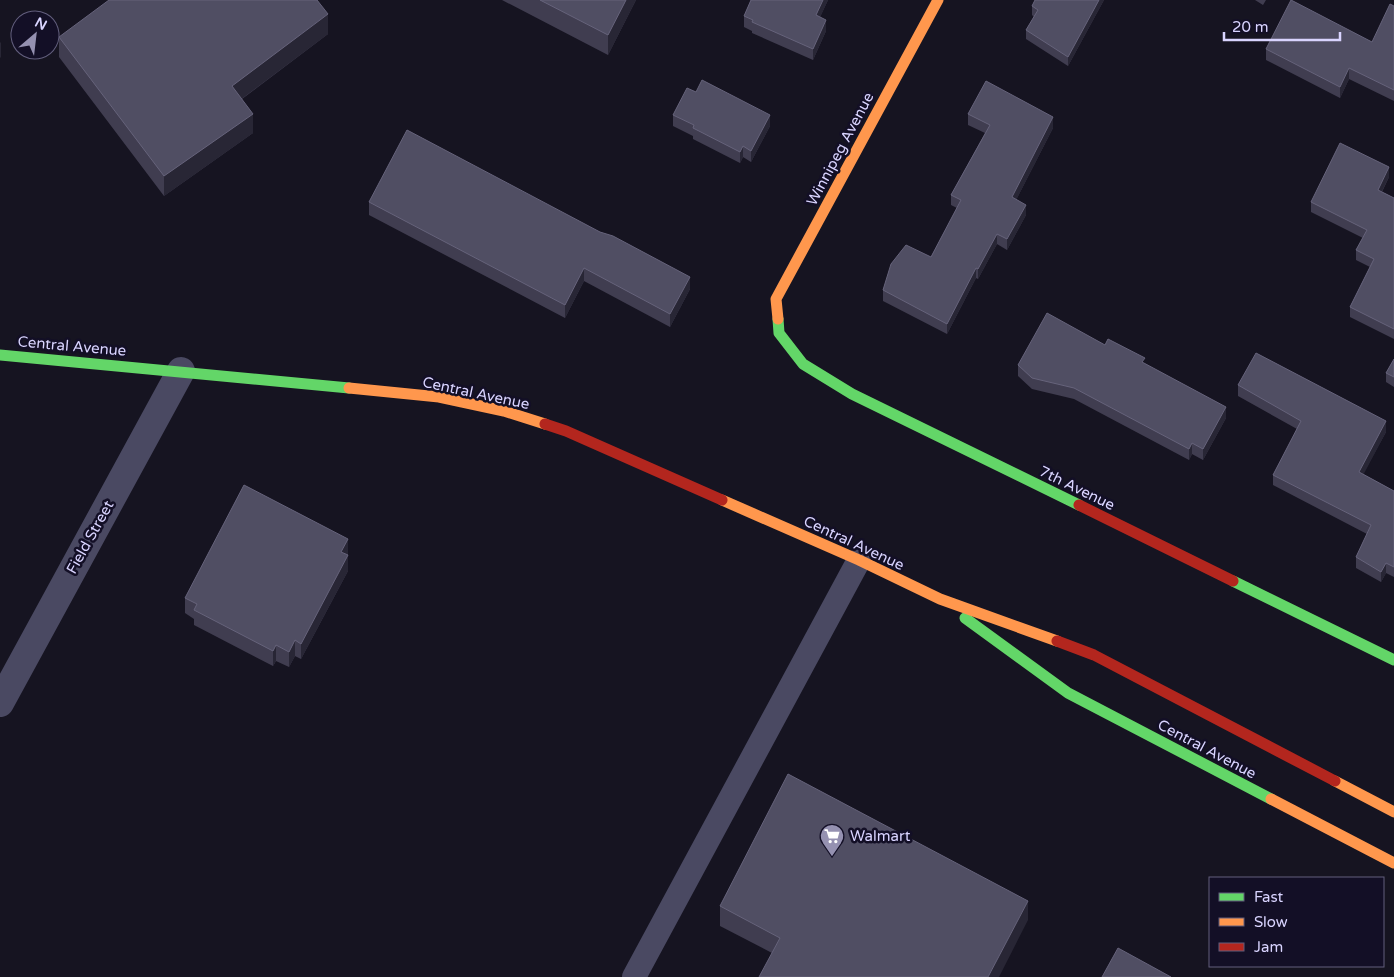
<svg xmlns="http://www.w3.org/2000/svg" width="1394" height="977" font-family="'Varela Round',sans-serif">
  <style>
    .lines { fill: none; stroke-linecap: round; stroke-linejoin: round }
    .lane { stroke: #4a4962; stroke-width: 24 }
    .street { stroke: #4a4962; stroke-width: 28 }
    .fast { stroke: #63d668; stroke-width: 11 }
    .slow { stroke: #ff974d; stroke-width: 11 }
    .jam { stroke: #b3261e; stroke-width: 11 }
    .wall { fill: #403d50 }
    .shaded-wall { fill: #282635 }
    .building { fill: #504e63; stroke: #66637b }
    .labels { text-anchor: middle; stroke-width: 5; stroke-linejoin: round; paint-order: stroke }
    .street-label { font-size: 15px; fill: #d9d4ff; stroke: #130f26 }
    .poi-label { font-size: 15px; fill: #d9d4ff; stroke: #130f26; text-anchor: start }
  </style>
  <rect width="100%" height="100%" fill="#161421"/>
  <g class="lines">
    <path class="lane" d="M634 977 859 560"/>
    <path class="street" d="M0 703 181 371"/>
    <path class="fast" d="M778 319 779 333 803 364 852 394 1079 505
      M0 355 349 388
      M1233 581 1394 660
      M965 618 1068 693 1271 799"/>
    <path class="slow" d="M778 319 776 299 938 0
      M349 388 439 397 504 411 545 424
      M722 500 859 560 940 599 1057 641
      M1335 781 1394 812
      M1271 799 1394 863"/>
    <path class="jam" d="M545 424 566 431 722 500
      M1079 505 1233 581
      M1057 641 1094 655 1335 781"/>
  </g>
  <path class="wall" d="M502 0H636L608 55Z
    M751 0H828L820 17 826 31 813 60 752 33V31L744 27V16Z
    M1035 0H1104L1068 66 1026 39V30L1034 17 1032 15V6Z
    M1255 0H1266L1263 5Z
    M1394 6V101L1349 79 1340 98 1266 60V49L1372 42Z
    M328 34 242 99 253 133 164 196 59 57V37Z
    M696 92 770 126 751 162 743 157 740 163 693 139V136L673 126V115Z
    M968 114 1053 128 1016 200 1026 215 1007 250 997 244 978 279 976 278 947 334 883 301V290L931 257 957 208 951 205V195L985 133 968 125Z
    M1389 177 1382 192 1394 198V339L1350 317V307L1370 267 1356 260V250L1363 238 1311 212V202Z
    M369 202 600 232 690 289 670 327 584 281 565 318 369 215Z
    M1105 345 1145 364 1226 418 1203 460 1192 454 1189 460 1074 399 1032 389 1018 376V365Z
    M1394 359V387L1386 382V373Z
    M1238 385 1386 432 1363 474 1394 491V577L1386 573 1381 582 1356 568V557L1367 534 1273 485V475L1297 429 1238 396Z
    M348 539V571L301 659 295 656 289 667 276 661 273 666 194 625V619L185 613V598Z
    M720 906 1028 920 772 953 720 926Z"/>
  <path class="shaded-wall" d="M626 0H636L608 55V35Z
    M823 0H828L816 26V15Z
    M1099 0H1104L1068 66V57Z
    M328 14V34L232 106V86Z
    M826 20V31L813 60V49Z
    M1 42V57L0 58V43Z
    M1349 68V79L1340 98V87Z
    M253 114V133L164 196V176Z
    M770 115V126L751 162V151Z
    M1053 117V128L1012 208V197Z
    M743 146V157L740 163V152Z
    M1389 167V177L1378 199V190Z
    M1026 205V215L1007 250V239Z
    M997 234V244L978 279V269Z
    M584 268V281L565 318V305Z
    M976 268V278L947 334V324Z
    M690 277V289L670 327V314Z
    M1226 407V418L1203 460V449Z
    M1386 421V432L1359 483V472Z
    M1192 443V454L1189 460V449Z
    M348 539V571L301 659V644L341 552Z
    M1386 563V573L1381 582V572Z
    M295 640V656L289 667V652Z
    M276 645V661L273 666V651Z
    M1028 901V920L999 977H988Z"/>
  <path class="building" d="M109 0H317L328 14 232 86 253 114 164 176 59 37Z
    M540 0H626L608 35Z
    M751 0H823L816 15 826 20 813 49 752 22 753 20 744 16Z
    M1035 0H1099L1068 57 1026 30 1038 10 1032 6Z
    M1291 0 1372 42 1390 4 1394 6V90L1349 68 1340 87 1266 49Z
    M702 80 770 115 751 151 743 146 740 152 693 128 694 125 673 115 687 88 696 92Z
    M986 81 1053 117 1012 197 1026 205 1007 239 997 234 978 269 976 268 947 324 883 290 891 264 906 245 931 257 961 200 951 195 990 125 968 114Z
    M407 130 600 232 613 236 690 277 670 314 584 268 565 305 369 202Z
    M1340 143 1389 167 1378 190 1394 198V329L1350 307 1374 259 1356 250 1367 230 1311 202Z
    M1047 313 1105 345 1108 339 1145 358 1142 362 1226 407 1203 449 1192 443 1189 449 1074 388 1032 378 1018 365Z
    M1256 353 1386 421 1359 472 1394 491V567L1386 563 1381 572 1356 557 1371 525 1273 475 1301 421 1238 385Z
    M1394 359V377L1386 373Z
    M244 485 348 539 341 552 348 555 301 644 295 640 289 652 276 645 273 651 194 610 197 604 185 598Z
    M788 774 1028 901 988 977H759L780 938 720 906Z
    M1118 948 1171 977H1102Z"/>
  <defs>
    <g id="supermarket-pin" transform="scale(1.25)"><path d="M0 17L-7.5 6A9.5 9.5 0 1 1 7.5 6Z" fill="#9591b1" stroke="#130f26"/><path d="M-6-5.5h2.5l.6 2H6L4.5 2H-2.5L-4.4-4H-6ZM-1.5 3.2a1.3 1.3 0 1 0 .1 0ZM3 3.2a1.3 1.3 0 1 0 .1 0Z" fill="#fff"/></g>
  </defs>
  <g fill-rule="evenodd">
    <use href="#supermarket-pin" x="832" y="836"/>
  </g>
  <g class="labels">
    <g class="street-label">
      <text transform="translate(840 149) rotate(-62)" y="5">Winnipeg Avenue</text>
      <text transform="translate(72 346) rotate(5)" y="5">Central Avenue</text>
      <text transform="translate(476 393) rotate(12)" y="5">Central Avenue</text>
      <text transform="translate(1077 488) rotate(26)" y="5">7th Avenue</text>
      <text transform="translate(90 537) rotate(-61)" y="5">Field Street</text>
      <text transform="translate(854 543) rotate(25)" y="5">Central Avenue</text>
      <text transform="translate(1207 749) rotate(28)" y="5">Central Avenue</text>
    </g>
    <g class="poi-label">
      <text x="850" y="841">Walmart</text>
    </g>
  </g>
  <rect x="1209" y="877" width="175" height="90" fill="#130f26" stroke="#625e7d"/>
  <rect x="1219" y="893" width="25" height="8" fill="#63d668" stroke="#625e7d"/>
  <text x="1254" y="902" font-size="15" fill="#d9d4ff">Fast</text>
  <rect x="1219" y="918" width="25" height="8" fill="#ff974d" stroke="#625e7d"/>
  <text x="1254" y="927" font-size="15" fill="#d9d4ff">Slow</text>
  <rect x="1219" y="943" width="25" height="8" fill="#b3261e" stroke="#625e7d"/>
  <text x="1254" y="952" font-size="15" fill="#d9d4ff">Jam</text>
  <g transform="translate(35 35) rotate(28)"><circle r="24" fill="#130f26" stroke="#625e7d"/>
  <path d="M0-4L9 19L0 12L-9 19Z" fill="#9591b1"/>
  <text y="-8" font-size="14" font-weight="bold" text-anchor="middle" fill="#d9d4ff">N</text>
  </g>
  <path d="M1224 32v8h116v-8" fill="none" stroke="#d9d4ff" stroke-width="2.5"/>
  <text x="1232" y="32" font-size="15" fill="#d9d4ff" stroke="#130f26" stroke-width="4" paint-order="stroke">20 m</text>
</svg>
